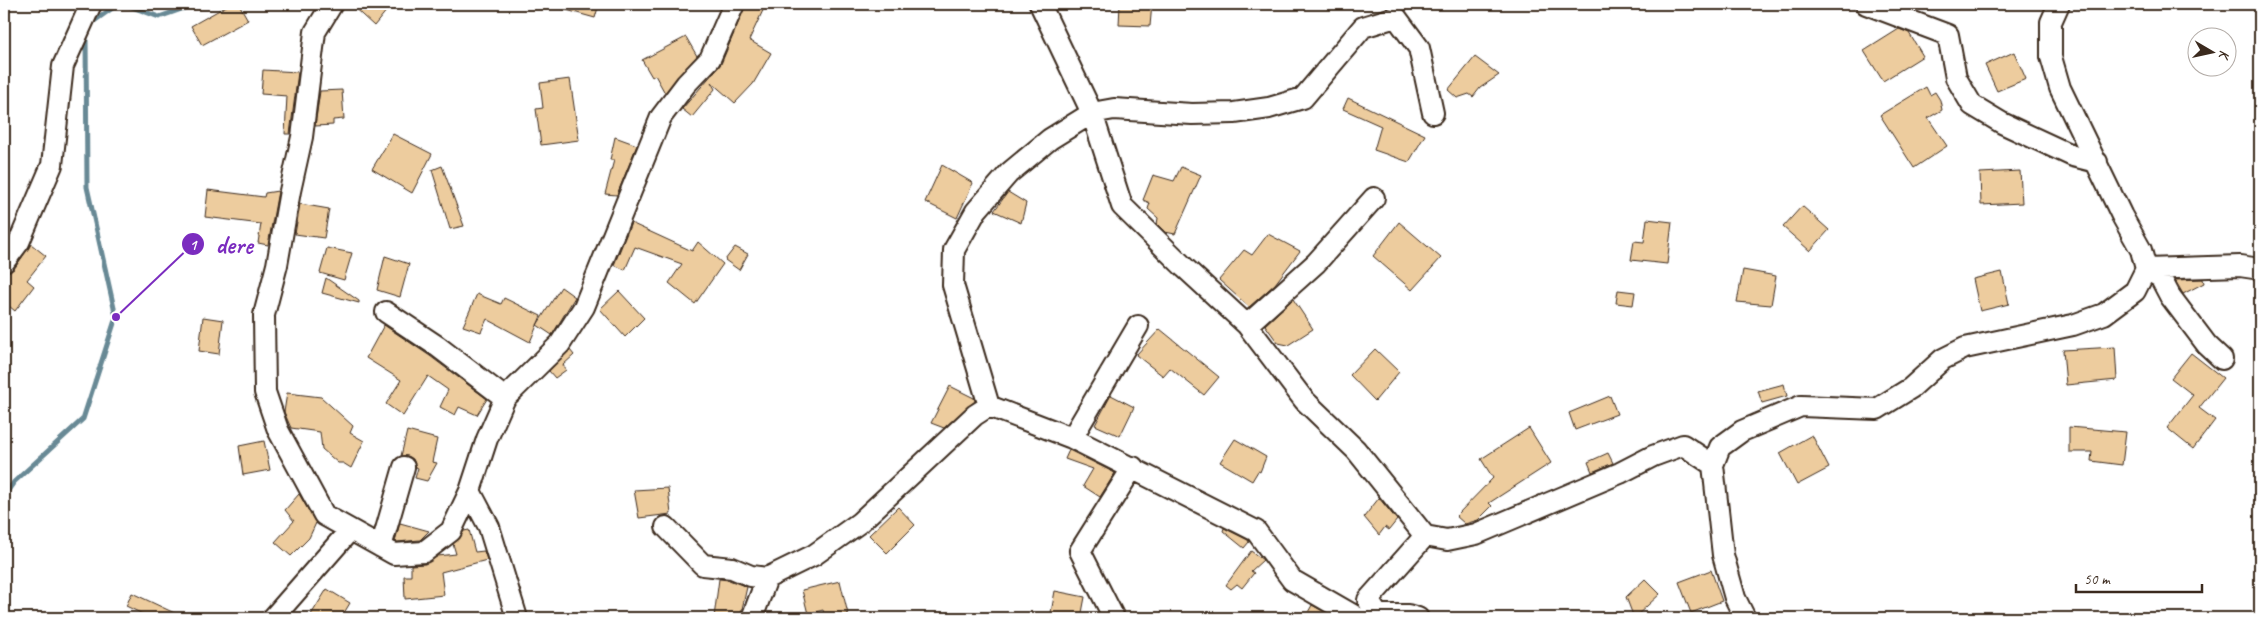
<svg xmlns="http://www.w3.org/2000/svg" width="2264" height="622" font-family="Caveat,sans-serif">
  <style>
    .lines { fill: none; stroke-linecap: round; stroke-linejoin: round }
    .stream { stroke: #678995; stroke-width: 5 }
    .building { fill: #edcc9e; stroke: #3b2a1e }
    .minor-casing { stroke: #3b2a1e; stroke-width: 24 }
    .minor { stroke: #fff; stroke-width: 20 }
    .leader { fill: none; stroke: #7b2cbf; stroke-width: 2 }
    .callout-dot { fill: #7b2cbf; stroke: #fff; stroke-width: 2 }
    .mark-label { font-size: 15px; text-anchor: middle; font-weight: bold; fill: #fff }
    .callout-label { font-size: 26px; text-anchor: middle; font-weight: bold; fill: #7b2cbf; stroke: #fff; stroke-width: 5; stroke-linejoin: round; paint-order: stroke }
  </style>
  <rect width="100%" height="100%" fill="#fff"/>
  <filter id="ink" filterUnits="userSpaceOnUse"><feTurbulence type="fractalNoise" baseFrequency=".02" numOctaves="2"/><feDisplacementMap in="SourceGraphic" scale="10" xChannelSelector="R" yChannelSelector="G"/><feConvolveMatrix kernelMatrix="1 2 1 2 8 2 1 2 1" color-interpolation-filters="sRGB"/></filter>
  <g filter="url(#ink)">
    <g class="lines">
      <path class="stream" d="M124 4 159 17 196 4
        M90 24 118 4
        M4 496 14 482 83 419 116 317 87 187 86 35"/>
    </g>
    <path class="building" d="M230 4H239L248 20 202 45 191 26Z
      M350 4H392L374 26Z
      M559 4H599L595 18 559 8Z
      M746 4H766L749 40 771 53 753 84 735 103 711 82 715 89 692 117 682 109 721 64Z
      M1120 4H1152L1150 26 1119 25Z
      M1899 29 1909 33 1923 56 1883 81 1864 51Z
      M686 37 697 56 665 93 655 75 652 77 642 60Z
      M2014 52 2026 79 1997 91 1985 65Z
      M1475 57 1499 75 1480 88 1473 97 1469 94 1457 98 1448 90Z
      M263 70 298 72 290 134H285L287 96 261 94Z
      M570 79 579 140 541 145 536 109 543 108 540 83Z
      M1926 87 1930 95 1935 92 1940 100 1942 110 1928 118 1947 146 1914 168 1880 115Z
      M342 90 344 119 333 120V125L315 126 320 91Z
      M1348 98 1425 135 1409 162 1374 150 1381 126 1343 109Z
      M393 134 432 154 412 193 372 169Z
      M615 137 637 145 617 195 605 194 614 160H610Z
      M942 165 973 183 957 218 925 202Z
      M442 166 464 226 450 229 432 170Z
      M1181 167 1201 175 1175 234 1165 232 1157 224 1158 218 1148 209 1150 203 1143 200 1153 175 1174 181Z
      M2020 171 2022 203 1981 205 1980 173Z
      M208 190 264 197 265 193 278 191 268 245 258 243 261 224 205 217Z
      M1008 192 1026 203 1021 223 994 211Z
      M300 204 329 209 324 238 295 234Z
      M1802 206 1829 230 1810 251 1783 227Z
      M1647 219 1672 222 1667 264 1631 260 1634 241 1644 242Z
      M1399 222 1441 258 1412 290 1373 256Z
      M631 223 692 251 698 242 723 264 695 304 669 283 682 264 635 247 625 270 614 265Z
      M1268 234 1300 251 1275 284 1249 307 1219 280 1244 250 1252 255Z
      M31 244 46 256 27 280 34 286 15 311 4 302V274L14 269Z
      M735 247 748 254 739 270 725 260Z
      M327 248 352 253 344 280 320 273Z
      M385 256 409 264 400 297 377 290Z
      M1743 270 1776 276 1771 305 1737 302Z
      M2002 272 2009 304 1980 311 1973 279Z
      M326 278 359 301V303L322 293Z
      M2203 279 2204 283 2183 294 2175 280Z
      M561 287 575 297 552 335 537 325Z
      M1618 290 1635 292 1633 305 1616 303Z
      M619 291 644 318 625 337 600 309Z
      M477 294 501 304 504 298 541 316 530 342 487 319 481 332 463 326Z
      M1293 299 1313 329 1288 345 1278 343 1265 325Z
      M203 317 223 320 219 354 199 351Z
      M384 325 430 356 487 399 477 415 459 407 455 415 440 407 448 390 428 376 403 416 386 404 401 380 366 358Z
      M1160 329 1219 377 1204 395 1170 368 1163 376 1136 355Z
      M2115 347 2117 380 2066 385 2063 350Z
      M1375 349 1399 372 1375 401 1350 375Z
      M570 350 574 355 563 365 566 370 555 378 549 371Z
      M2191 353 2223 378 2199 408 2215 420 2193 449 2167 428 2193 395 2171 378Z
      M1784 384 1787 396 1762 403 1758 391Z
      M950 386 974 398 975 401 944 428 931 423Z
      M287 393 321 397 353 426 350 433 364 441 351 468 343 463H338L322 449 320 432 291 428 284 412Z
      M1111 395 1134 407 1120 436 1095 425Z
      M1610 396 1617 414 1575 430 1569 413Z
      M2069 427 2126 432 2122 465 2091 461 2092 452H2069Z
      M1529 428 1551 463 1489 503 1492 506 1478 520 1465 524 1456 516 1493 478 1481 459Z
      M407 431 437 439 432 462 437 463 427 481 415 478 418 468 416 467 413 459 407 456H401Z
      M1812 435 1829 468 1797 485 1780 453Z
      M1235 439 1266 457 1260 472 1258 471 1252 481 1220 462Z
      M264 441 270 470 243 475 239 446Z
      M1069 450 1115 473 1100 497 1083 486 1093 469 1065 459Z
      M1608 453 1613 463 1592 472 1588 462Z
      M668 488 671 514 639 518 634 490Z
      M299 494 316 523 309 538 291 556 275 542 294 521 285 510Z
      M1379 498 1397 520 1389 530 1385 527 1379 535 1364 517Z
      M898 507 915 525 887 553 869 535Z
      M400 523 429 531 420 540 397 542 395 541Z
      M1224 528 1248 540 1249 542 1244 548 1223 531Z
      M469 530 475 552 484 551 487 560 441 572 444 595 405 599 404 576H411V565L425 564 438 556 456 554 453 544 464 531Z
      M1251 551 1263 560 1251 571 1254 573 1242 588 1237 584 1231 589 1226 585Z
      M1711 570 1722 601 1691 613 1679 582Z
      M719 579 729 580 747 587 740 618 714 617Z
      M1645 579 1660 594 1634 618 1626 597Z
      M840 581 848 614 829 618H825L823 610 808 614 802 590Z
      M327 589 350 603 341 618H309Z
      M1055 591 1085 597 1081 618H1050Z
      M132 593 185 618H151L126 606Z
      M1312 605 1335 618H1305Z"/>
    <g class="lines">
      <g class="minor-casing">
        <path id="minor" d="M332 4 315 32 302 137 290 191 277 265 264 315 265 392 278 430 324 515 394 554 424 552 451 531 470 491 487 439 505 398 560 344 584 307 661 117 686 84 710 59 734 4
          M1040 4 1092 113 1122 206 1185 268 1247 325 1316 263 1374 198
          M1866 4 1948 35 1956 78 1972 105 2002 123 2073 156 2097 162
          M4 262 19 242 52 165 63 66 91 4
          M2146 269 2160 277 2170 296 2207 345 2222 359
          M2146 269 2240 266 2260 269
          M386 312 437 346 505 398
          M1247 325 1304 400 1356 450 1425 536 1447 540 1476 534 1620 473 1653 456 1683 445 1713 465
          M989 406 953 285 954 250 976 211 1009 173 1050 139 1092 113 1114 109 1192 114 1234 113 1269 108 1303 98 1363 27 1396 17 1419 48 1433 113
          M989 406 1072 438 1256 531 1292 580 1358 618
          M1072 438 1138 326
          M470 491 489 527 517 618
          M666 527 703 565 732 568 751 576 767 578
          M381 547 404 467
          M273 618 350 530
          M752 618 767 578 814 555 859 523 975 415 989 406
          M1114 618 1080 551 1133 467
          M1418 618 1408 615H1378L1368 600 1425 536
          M1745 618 1735 598 1723 555 1713 465 1720 447 1742 431 1801 406 1877 409 1911 388 1943 359 1965 348 2073 325 2104 314 2135 291 2146 269 2141 250 2122 216 2060 88 2051 57V22L2059 4"/>
      </g>
      <use href="#minor" class="minor"/>
    </g>
  </g>
  <path class="leader" d="M116 317L193 244"/>
  <g class="callout-dot">
    <circle cx="116" cy="317" r="5"/>
    <circle cx="193" cy="244" r="12"/>
  </g>
  <g class="mark-label">
    <text x="193" y="250">1</text>
  </g>
  <g class="callout-label">
    <text x="234" y="253">dere</text>
  </g>
  <rect width="2264" height="622" fill="none" stroke="#fff" stroke-width="20"/>
  <rect x="10" y="10" width="2244" height="602" fill="none" stroke="#3b2a1e" stroke-width="2" filter="url(#ink)"/>
  <g transform="translate(2212 52) rotate(99)"><circle r="24" fill="#ffffff" stroke="#b1aaa5"/>
  <path d="M0-4L9 19L0 12L-9 19Z" fill="#3b2a1e"/>
  <text y="-8" font-size="14" font-weight="bold" text-anchor="middle" fill="#3b2a1e">K</text>
  </g>
  <path d="M2076 584v8h126v-8" fill="none" stroke="#3b2a1e" stroke-width="2.5"/>
  <text x="2084" y="584" font-size="15" fill="#3b2a1e" stroke="#ffffff" stroke-width="4" paint-order="stroke">50 m</text>
</svg>
